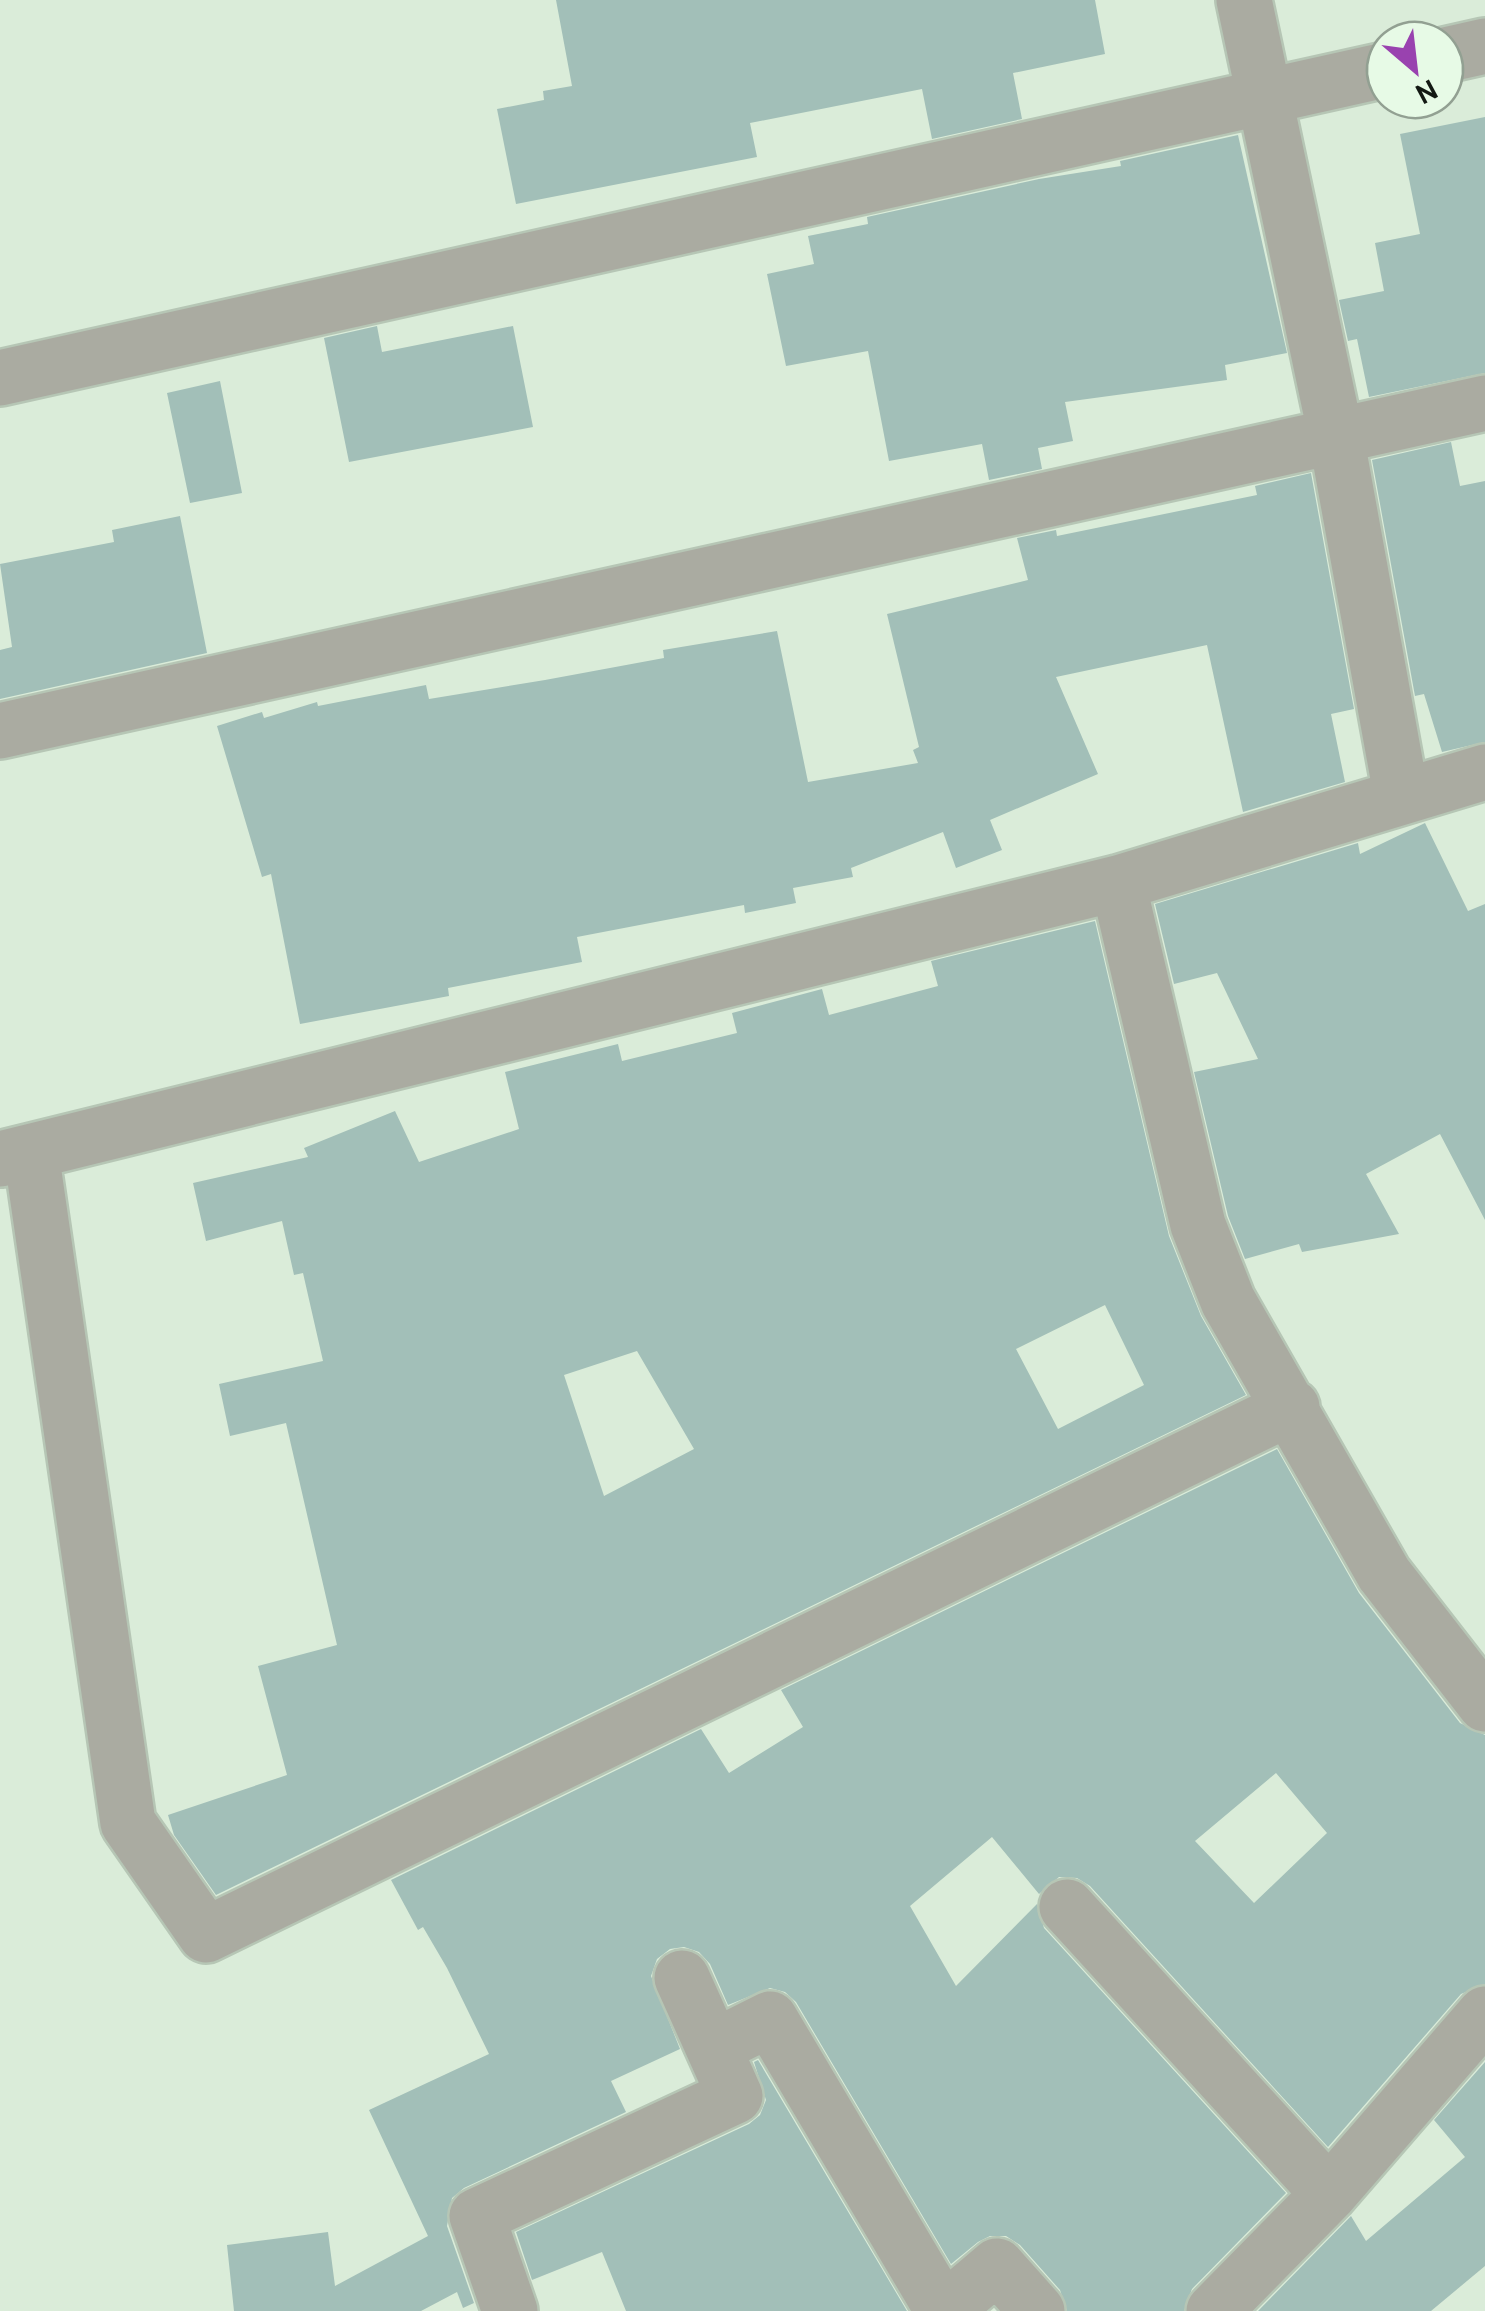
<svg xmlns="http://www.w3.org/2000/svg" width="1485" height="2311" font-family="Cabin,sans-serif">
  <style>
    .building { fill: #a2bfb8; fill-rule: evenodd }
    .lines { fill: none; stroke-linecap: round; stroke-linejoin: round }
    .street-casing { stroke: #b6c6b5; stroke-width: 60 }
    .street { stroke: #aaaba1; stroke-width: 55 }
  </style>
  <rect width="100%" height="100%" fill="#daecd9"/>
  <path class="building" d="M556 0H1095L1105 54 1013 73 1022 119 932 139 922 89 750 123 757 157 516 204 497 109 544 100 543 91 572 86Z
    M1485 117V373L1369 397 1357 339 1348 341 1339 300 1384 291 1375 243 1420 234 1400 134Z
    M1238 135 1287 353 1225 365 1227 380 1065 402 1073 441 1038 448 1042 469 989 480 982 444 889 461 868 351 786 366 767 274 814 264 808 236 868 224 867 217 1039 179 1121 166 1120 161Z
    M377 326 382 352 513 326 533 427 349 462 324 338Z
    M220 381 242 493 190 503 167 393Z
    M1451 442 1460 486 1485 481V742L1442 752 1424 694 1415 696 1372 460Z
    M1311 473 1354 709 1331 714 1345 782 1243 812 1207 645 1056 677 1098 774 990 820 1002 850 956 868 943 832 851 868 853 877 793 888 796 903 745 913 744 905 577 937 582 962 448 988 449 996 300 1024 271 874 262 877 217 726 262 712 264 718 317 702 318 706 426 685 429 699 545 680 664 658 663 650 777 631 808 782 918 763 913 750 919 747 887 614 1028 580 1017 538 1056 530 1057 536 1257 495 1255 486Z
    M180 516 207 653 0 699V650L12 647 0 564 114 542 112 530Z
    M1425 823 1468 911 1485 904V1220L1440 1134 1366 1174 1399 1234 1302 1252 1299 1244 1245 1259 1228 1216 1194 1072 1258 1059 1217 973 1174 984 1155 904 1358 843 1360 854Z
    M1095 921 1169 1236 1201 1316 1246 1395 216 1895 174 1835 168 1815 287 1775 258 1666 337 1645 286 1423 230 1436 219 1384 323 1361 303 1273 294 1275 282 1221 206 1241 193 1183 308 1157 304 1148 395 1111 419 1162 519 1129 505 1072 618 1044 622 1061 737 1033 732 1013 822 989 829 1015 938 986 931 961ZM1105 1305 1144 1385 1058 1429 1016 1349ZM637 1351 694 1449 604 1496 564 1375Z
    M1277 1449 1359 1593 1460 1723 1485 1735V1984L1461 1994 1328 2147 1090 1886 1077 1878 1059 1877 1039 1894 992 1837 910 1906 956 1986 1037 1904 1044 1928 1286 2193 1192 2289 1184 2311H1067L1060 2290 1020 2245 1006 2236H990L978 2242 951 2264 796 2002 785 1992 770 1988 728 2005 710 1964 699 1952 684 1947 670 1949 657 1959 651 1976 680 2049 611 2081 626 2112 464 2188 452 2198 447 2226 474 2303 463 2308 457 2292 421 2311H234L227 2245 328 2232 335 2286 428 2236 369 2110 489 2054 447 1968 423 1927 418 1930 391 1880 701 1729 729 1773 803 1727 781 1690ZM1276 1773 1327 1833 1254 1903 1195 1841Z
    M758 2060 907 2311H626L602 2252 532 2280 516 2232 749 2124 760 2115 766 2100 754 2062Z
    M1485 2062V2266L1431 2311H1258L1351 2216 1366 2241 1465 2157 1434 2120Z"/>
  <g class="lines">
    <g class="street-casing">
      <path id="street" d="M1244 0 1336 436 1401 794
        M1445 55 1485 46
        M0 378 1385 70
        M0 731 1485 403
        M1118 883 1198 1225 1228 1301 1384 1574 1485 1704
        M31 1152 128 1823 206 1935 1292 1407
        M0 1159 1118 883 1485 772
        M1067 1907 1329 2194
        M714 2047 770 2019 943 2311
        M510 2311 477 2216 735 2096 682 1978
        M944 2311 997 2266 1037 2311
        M1214 2311 1329 2194 1485 2014"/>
    </g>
    <use href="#street" class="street"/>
  </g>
  <g transform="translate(1415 70) rotate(152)"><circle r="48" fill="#e7fae6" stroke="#92a092" stroke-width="2.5"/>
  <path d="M0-8L18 38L0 25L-18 38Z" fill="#9942af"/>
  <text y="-15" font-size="28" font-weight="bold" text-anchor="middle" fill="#131913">N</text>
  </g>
</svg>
